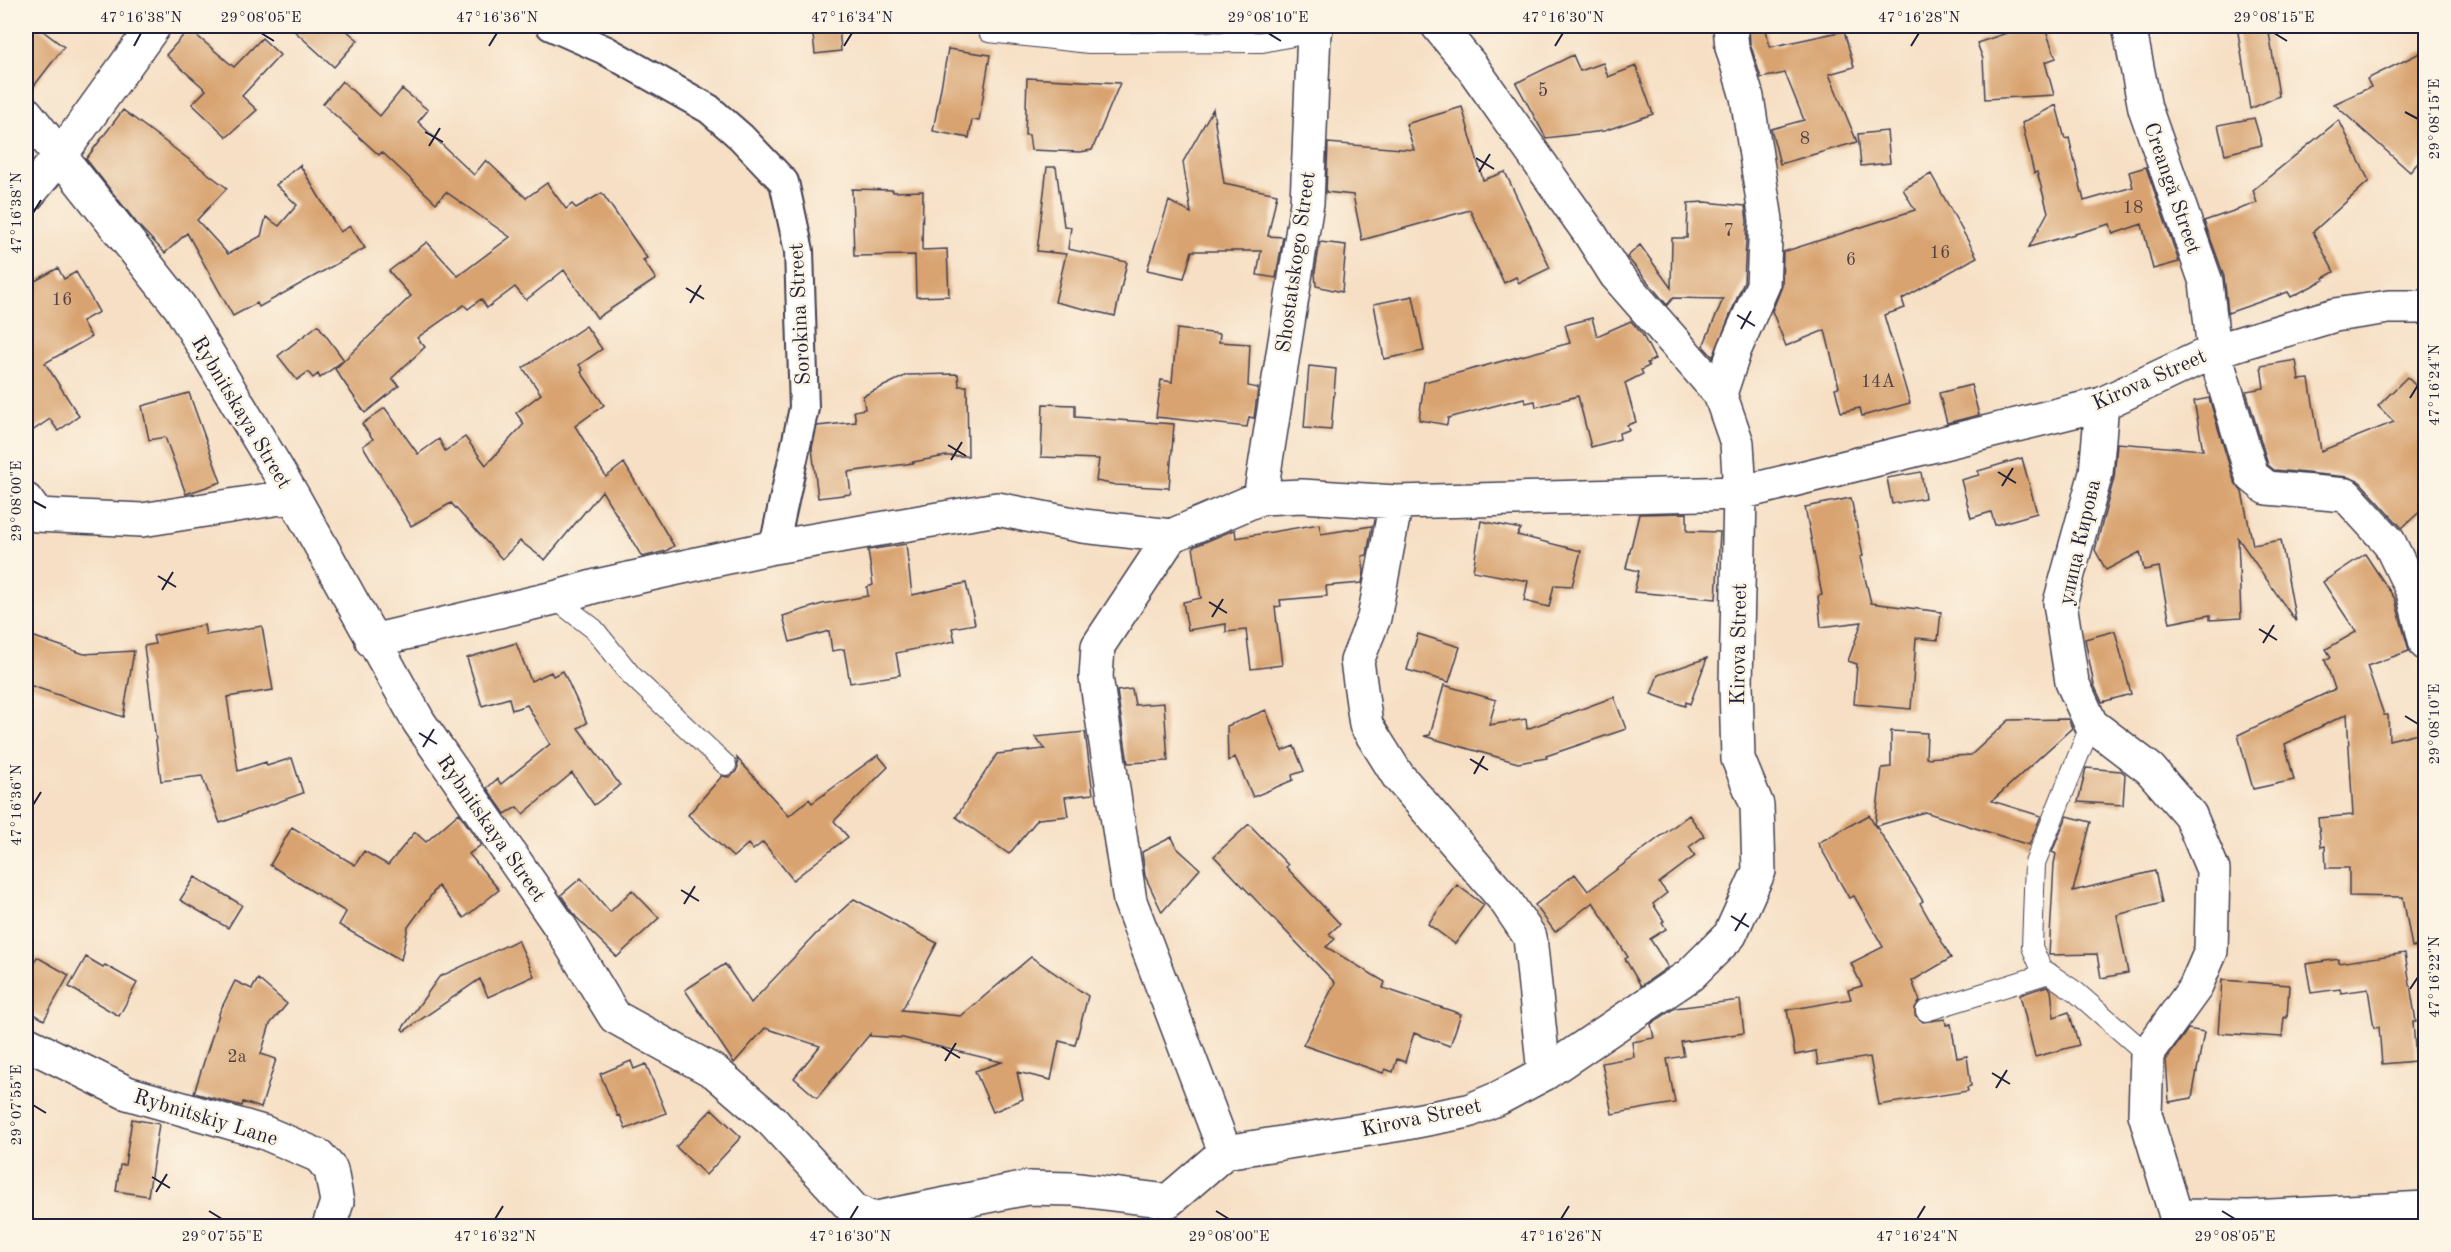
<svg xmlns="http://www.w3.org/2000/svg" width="2451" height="1252" font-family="'Old Standard TT',serif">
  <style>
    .building { fill: #d8a370 }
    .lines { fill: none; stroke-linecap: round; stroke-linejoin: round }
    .service-casing { stroke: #423e50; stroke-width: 22 }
    .pedestrian-casing { stroke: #423e50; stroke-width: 32 }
    .minor-casing { stroke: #423e50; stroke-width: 36 }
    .tertiary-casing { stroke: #423e50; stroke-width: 36 }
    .service { stroke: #fff; stroke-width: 20 }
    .pedestrian { stroke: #fff; stroke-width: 28 }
    .minor { stroke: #fff; stroke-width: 33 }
    .tertiary { stroke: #fff; stroke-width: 33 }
    .ticks { fill: none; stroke: #22223b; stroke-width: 2 }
    .labels { text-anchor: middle; stroke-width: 5; stroke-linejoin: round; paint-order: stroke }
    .number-label { font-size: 18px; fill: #504248 }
    .street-label { font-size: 21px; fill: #22223b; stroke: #fcf5e5 }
    .neatline { fill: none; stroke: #22223b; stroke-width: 2 }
    .ticks-label { font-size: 15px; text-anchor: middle; fill: #22223b }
  </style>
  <rect width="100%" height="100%" fill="#fcf5e5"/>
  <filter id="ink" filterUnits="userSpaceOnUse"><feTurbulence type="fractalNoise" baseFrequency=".0167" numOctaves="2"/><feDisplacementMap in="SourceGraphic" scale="12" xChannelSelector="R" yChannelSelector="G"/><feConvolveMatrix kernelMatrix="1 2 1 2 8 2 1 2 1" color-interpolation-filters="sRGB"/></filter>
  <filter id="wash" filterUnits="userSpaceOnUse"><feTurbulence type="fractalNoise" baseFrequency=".008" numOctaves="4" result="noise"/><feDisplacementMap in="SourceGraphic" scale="24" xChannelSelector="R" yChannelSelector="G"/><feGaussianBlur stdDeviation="1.35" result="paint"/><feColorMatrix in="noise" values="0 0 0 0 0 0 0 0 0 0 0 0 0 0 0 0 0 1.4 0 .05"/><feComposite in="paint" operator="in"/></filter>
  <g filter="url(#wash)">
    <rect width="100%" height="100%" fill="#f6dfc4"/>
    <g id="blocks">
      <path class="building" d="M26 26H36L64 47 27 95Z
        M289 26H341L358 40 334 67Z
        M812 26H839L841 51 815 54Z
        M1749 26H1765L1770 47 1844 31 1854 67 1829 74 1857 142 1780 164 1771 129 1804 120 1785 73 1761 78 1750 43Z
        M2027 26H2044L2056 58 2045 62 2054 95 1985 99 1983 59 1977 43Z
        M2237 26H2268L2279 96 2250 109Z
        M189 29 234 67 262 38 280 55 242 96 257 110 227 137 192 104 206 90 166 55Z
        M948 49 990 55 979 121 972 120 969 138 933 131Z
        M2426 50V154L2410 172 2334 104 2371 87 2367 79Z
        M1573 55 1580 71 1603 63 1608 77 1636 66 1653 114 1604 131 1546 138 1516 83Z
        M1027 78 1120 83 1092 150 1080 152 1031 150 1029 135H1025Z
        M342 81 380 116 402 89 428 110 418 122 474 175 486 160 526 198 547 183 566 209 572 204 576 208 602 193 647 258 643 260 656 279 597 318 564 270 526 300 515 287 487 308 481 299 468 309 464 305 417 338 425 347 392 378 399 386 365 413 335 369 411 296 389 271 427 242 458 276 510 237 446 192 436 203 382 152 379 155 323 104Z
        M2056 105 2065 139 2069 138 2084 201 2133 187 2129 172 2146 167 2179 262 2153 269 2142 224 2113 234 2110 224 2029 247 2048 212 2037 172 2034 173 2022 123Z
        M1462 107 1483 180 1505 172 1550 268 1519 283 1516 277 1504 283 1470 210 1362 240 1353 195 1326 192 1328 143 1414 150 1406 124Z
        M1213 109 1224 183 1277 194 1268 236 1283 237 1276 278 1257 275 1261 251H1192L1184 278 1147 270 1169 201 1191 213 1183 162Z
        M123 110 227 188 197 220 228 254 261 236 266 217 279 226 297 205 276 185 300 165 340 232 350 226 365 248 259 307 257 303 233 316 187 233 165 253 139 226 86 159Z
        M2254 118 2262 145 2225 154 2218 125Z
        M2339 120 2369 181 2313 232 2334 272 2323 278 2324 280 2291 297 2288 292 2228 313 2224 276 2204 221 2257 203 2253 190Z
        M1887 131 1890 163 1861 166 1858 134Z
        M1047 167H1056L1064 226 1071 227 1068 249 1127 262 1115 316 1055 302 1066 254 1037 251Z
        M1931 174 1977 257 1902 299 1905 308 1884 315 1910 403 1862 416 1860 408 1841 412 1835 388 1839 387 1825 330 1786 346 1772 311 1782 286 1783 252 1915 210 1903 189Z
        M852 189 893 190V192L923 191 922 250 947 249 949 296 916 297 915 255 854 256Z
        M1705 202 1745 206 1747 221 1744 281 1713 357 1703 346 1723 299 1673 298 1667 305 1627 257 1640 245 1671 288 1672 238H1687L1688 203Z
        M1320 242 1346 245 1342 292 1316 286 1315 272Z
        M58 268 64 279 76 272 99 312 82 321 91 337 45 363 79 416 58 431 50 419 26 435V286Z
        M1413 296 1424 351 1384 359 1374 304Z
        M1592 318 1597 336 1631 321 1642 334 1655 359 1647 363 1649 366 1641 370 1643 374 1625 383 1636 422 1627 425 1629 430 1619 433 1620 439 1591 447 1578 396 1536 407 1535 401 1526 403 1524 398 1448 418 1447 425 1419 420 1424 382 1570 343 1565 325Z
        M318 325 344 360 320 378 318 374 313 378 308 372 297 380 278 356Z
        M586 326 602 349 579 365 583 370 581 372 604 405 575 426 606 477 624 463 674 546 666 551 642 557 602 491 545 560 520 541 502 559 451 503 411 526 363 446 373 439 362 424 385 408 418 454 439 439 445 451 465 437 486 465 524 424 516 413 541 394 523 368Z
        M1177 329 1220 334 1219 342 1250 344 1248 386 1258 388 1254 418 1249 417 1247 427 1156 417 1161 380 1172 382Z
        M2296 360 2299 380 2309 379 2321 451 2394 422 2378 406 2407 377 2426 396V506L2402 528 2360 482 2348 477 2274 470 2268 465 2246 391 2264 388 2261 366Z
        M1309 366 1336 369 1331 430 1304 428Z
        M958 374 959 386H967L968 456H946L913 462 914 463 848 472 851 494 818 498 812 448 817 426 856 422 854 411 865 409 863 396 907 375Z
        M1971 385 1979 415 1947 423 1939 393Z
        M189 393 221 482 186 494 165 437 149 440 142 406Z
        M2209 398 2234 481 2242 492 2253 545 2281 540 2296 622 2238 538 2241 618 2210 620V615L2170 623 2159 567 2144 570 2140 552 2106 570 2095 550 2114 478 2117 443 2203 450 2194 401Z
        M1043 404 1075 405V417L1174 424 1169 488 1116 485 1096 481 1099 459 1041 457Z
        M2022 458 2037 513 1995 525 1991 512 1971 518 1961 480 1979 475 1978 471Z
        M1921 472 1925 498 1892 504 1887 478Z
        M1851 498 1863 556 1860 557 1871 603 1941 612 1938 640 1916 638 1911 709 1854 704 1857 664 1848 661 1862 622 1821 627 1818 596 1822 595 1805 507Z
        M1687 513V531L1720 532 1716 599 1634 592 1639 571 1626 568 1639 514Z
        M1481 521 1521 529 1517 535 1581 551 1572 586 1554 585 1549 607 1524 601 1528 581 1473 571Z
        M1319 524 1321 534 1372 526 1367 555 1362 556 1364 572 1362 583 1326 586 1327 596 1280 600 1281 606 1275 607 1282 665 1251 669 1246 630 1226 632V624L1188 630 1183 602 1201 598 1193 547 1231 531 1235 530 1236 538Z
        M906 544 912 595 966 583 975 624 952 628 955 641 896 653 900 675 850 683 844 649 832 651 829 631 790 642 783 616 822 604 868 596 867 587 873 585 868 550Z
        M2365 554 2395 599 2409 651 2367 666 2384 715H2388L2389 740 2426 731V946L2412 947 2403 897 2349 896V868H2326L2325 846 2321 847 2318 818 2353 815 2347 714 2285 744 2294 780 2253 789 2238 735 2335 689 2325 660 2331 657 2326 649 2356 632 2323 582Z
        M204 625 206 635 262 626 273 690 227 697 238 771 266 762 267 766 292 758 303 793 220 823 202 776 161 781 144 646 155 644 153 636Z
        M2115 631 2131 694 2102 702 2094 685 2085 639Z
        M26 634 84 654 134 651 123 717 26 684Z
        M1418 634 1460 647 1449 682 1407 670Z
        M516 643 531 681 551 672 553 676 563 671 587 723 578 728 620 785 594 805 572 773 523 814 517 807 505 814 487 788 497 779 501 784 550 744 527 705 512 710 509 698 482 706 467 658Z
        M1707 658 1690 704 1686 702 1685 706 1651 694 1658 675Z
        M1444 685 1496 700 1489 725 1526 719 1527 729 1614 697 1626 729 1546 756 1547 758 1518 763 1424 736 1430 735Z
        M1132 689 1135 705 1164 703 1168 761 1128 763 1117 691Z
        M1266 710 1282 751 1294 746 1304 771 1292 775 1293 780 1253 797 1235 757 1228 761 1227 726Z
        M2068 719 2072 728 1992 801 2041 816 2029 845 1925 812 1876 826 1923 901 1920 903 1951 958 1912 981 1920 1001 1915 1008V1015L1923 1022 1945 1019 1946 1025 1951 1024 1957 1058 1967 1056 1971 1086 1967 1087 1968 1091 1879 1105 1870 1057 1818 1065 1816 1051 1795 1055 1787 1010 1851 999 1848 990 1862 986 1851 963 1883 947 1854 896 1849 898 1818 843 1869 815 1875 826 1882 768 1891 767V731L1927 733 1926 758 1971 755 2009 720Z
        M1085 732 1093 794 1065 797 1068 816 1038 819 1009 854 956 817 997 754 1045 749 1035 737Z
        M878 755 888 767 834 821 848 837 793 880 763 842 753 850 748 844 733 857 688 815 722 776 729 777 735 773 738 767 737 758 789 816 809 799 812 803Z
        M2086 768 2121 771 2125 774 2123 805 2078 802Z
        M459 813 481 845 469 854 499 890 464 918 438 886 408 927 401 960 339 925 346 912 270 865 292 827 355 865 364 851 388 865 415 832 426 842Z
        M1689 815 1704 836 1689 847 1695 856 1659 883 1667 893 1653 904 1664 921 1662 922 1666 929 1650 939 1668 967 1641 986 1625 959 1628 957 1593 902 1555 932 1535 905 1575 874 1588 891Z
        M2067 816 2091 822 2073 891 2155 871 2162 903 2117 915 2128 973 2101 978 2097 954 2049 955 2054 864 2056 854 2052 852Z
        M1249 824 1288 865 1286 867 1340 924 1329 934 1335 939 1326 947 1385 982 1383 988 1461 1014 1450 1046 1414 1033 1405 1062 1397 1059 1393 1072 1385 1069 1383 1073 1303 1045 1335 983 1214 856Z
        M1172 837 1177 848 1200 869 1162 912 1145 876 1142 852Z
        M195 877 242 905 228 928 180 900Z
        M581 878 610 912 632 890 659 918 617 957 576 917 561 895Z
        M1457 885 1484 905 1455 944 1428 924Z
        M854 899 937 943 902 1010 961 1016 1031 957 1088 996 1075 1045 1059 1041 1051 1080 1017 1072 1023 1099 993 1112 975 1071 1002 1062 903 1038 870 1036V1034L817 1098 794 1078 820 1046 765 1028 734 1063 685 990 725 964 751 1003 816 934Z
        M518 940 534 976 488 997 480 979 404 1031 402 1029 439 977Z
        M2405 953 2416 1022H2413L2416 1061 2382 1064 2379 1027 2374 1028 2368 989 2341 993 2340 989 2311 993 2306 964 2339 959V963Z
        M37 957 69 975 44 1020 26 1009V979Z
        M86 957 103 967 105 965 137 983 119 1016 69 987Z
        M258 979 287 1004 270 1024 261 1054 276 1059 261 1108 243 1102 242 1106 194 1093 220 1011 235 981 252 989Z
        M2222 980 2289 985 2287 1018 2284 1017 2282 1037 2218 1033Z
        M2047 986 2051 990 2054 1017 2069 1012 2079 1045 2035 1057 2020 995Z
        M1740 1000 1744 1033 1681 1042 1684 1056 1667 1059 1675 1103 1612 1114 1602 1063 1634 1057 1632 1042 1654 1038 1651 1024 1675 1008Z
        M2188 1029 2204 1032 2192 1098 2169 1102 2166 1060Z
        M631 1061 634 1069 646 1064 666 1113 626 1129 620 1115 618 1116 600 1074Z
        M712 1109 741 1137 706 1175 676 1147Z
        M132 1119 159 1124 148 1196 116 1191 120 1165H125Z"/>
    </g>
  </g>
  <g filter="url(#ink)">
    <use href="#blocks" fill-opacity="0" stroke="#423e50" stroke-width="1.5"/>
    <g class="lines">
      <g class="service-casing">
        <path id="service" d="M989 32 1089 43 1262 42 1314 32
          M554 598 594 629 631 675 726 765
          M2091 724 2035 863 2032 947 2041 968 2076 992 2147 1054
          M1926 1011 2049 973"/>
      </g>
      <g class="pedestrian-casing">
        <path id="pedestrian" d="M551 26 605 50 709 109 741 137 784 182 799 251 804 408 774 547"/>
      </g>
      <g class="minor-casing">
        <path id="minor" d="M2129 26 2145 108 2206 282 2214 351 2252 476 2267 488 2346 495 2389 542 2413 592 2426 644
          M26 113 180 307 293 496 419 722 559 925 615 1017 715 1072 772 1121 854 1210 872 1219 1027 1188 1072 1189 1168 1201 1225 1152
          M1720 394 1735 349 1763 285 1766 220 1747 97 1732 47 1730 26
          M2102 404 2096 473 2060 603 2072 682 2091 724 2150 769 2190 815 2213 870 2211 951 2195 988 2147 1054 2145 1114 2176 1216 2250 1217 2426 1208
          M1260 498 1307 203 1314 32 1317 26
          M26 500 37 515 142 520 293 496
          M1396 502 1374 618 1357 661 1366 725 1398 776 1505 900 1530 937 1544 1074
          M1171 536 1098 646 1096 677 1130 901 1225 1152
          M372 641 554 598 596 586 774 547 997 509 1083 526 1171 536 1260 498 1302 496 1396 502 1740 493 2102 404 2214 351 2335 315 2389 307H2426
          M26 1043 127 1093 263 1132 319 1156 331 1170 337 1202 329 1226
          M1225 1152 1401 1124 1468 1111 1499 1098 1544 1074 1690 975 1730 935 1759 871 1757 805 1738 759 1736 684 1740 493 1737 443 1720 394 1616 275 1590 234 1472 67 1438 26"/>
      </g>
      <g class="tertiary-casing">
        <path id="tertiary" d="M26 197 60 156 154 26"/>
      </g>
      <use href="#service" class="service"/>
      <use href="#pedestrian" class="pedestrian"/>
      <use href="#minor" class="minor"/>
      <use href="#tertiary" class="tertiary"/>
    </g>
  </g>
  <path class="ticks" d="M261 33 274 41M1268 33 1281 41M2274 33 2287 41M134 46 141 33M489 46 497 33M844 46 852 33M1555 46 1563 33M1911 46 1919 33M2405 112 2418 119M425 132 443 142M429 146 440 128M1476 158 1494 169M1479 172 1490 154M33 213 41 200M686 288 704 299M690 303 701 285M1737 315 1755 326M1741 329 1751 311M2410 398 2418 385M948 445 966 456M951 460 962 442M1998 472 2016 483M2002 486 2013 468M33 501 46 508M158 576 176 587M162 590 173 572M1209 602 1227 613M1212 617 1223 599M2259 629 2277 640M2263 643 2274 625M2405 716 2418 724M419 733 437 744M423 747 434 729M1470 759 1488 770M1474 774 1484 756M33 805 41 792M681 890 699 901M684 904 695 886M1731 916 1749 927M1735 931 1746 913M2410 989 2418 977M942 1047 960 1058M945 1061 956 1043M1992 1073 2010 1084M1996 1088 2007 1070M33 1105 46 1113M152 1177 170 1188M156 1192 167 1174M209 1211 222 1219M1216 1211 1229 1219M2222 1211 2235 1219M495 1219 503 1206M850 1219 858 1206M1561 1219 1569 1206M1917 1219 1925 1206"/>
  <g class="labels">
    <g class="number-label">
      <text x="1543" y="96">5</text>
      <text x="1805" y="144">8</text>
      <text x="2133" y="213">18</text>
      <text x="1729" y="236">7</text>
      <text x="1940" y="258">16</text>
      <text x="1851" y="265">6</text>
      <text x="62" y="305">16</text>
      <text x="1878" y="387">14A</text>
      <text x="237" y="1062">2а</text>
    </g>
    <g class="street-label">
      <text transform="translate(2173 188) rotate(71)" y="7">Creangă Street</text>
      <text transform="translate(1295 262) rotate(-82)" y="7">Shostatskogo Street</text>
      <text transform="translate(799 314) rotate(-93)" y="7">Sorokina Street</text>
      <text transform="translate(2149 379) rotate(-24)" y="7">Kirova Street</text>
      <text transform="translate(242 412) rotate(59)" y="7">Rybnitskaya Street</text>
      <text transform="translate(2079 542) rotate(-77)" y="7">улица Кирова</text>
      <text transform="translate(1738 644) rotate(-89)" y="7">Kirova Street</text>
      <text transform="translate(492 828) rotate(55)" y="7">Rybnitskaya Street</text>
      <text transform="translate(206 1117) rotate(17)" y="7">Rybnitskiy Lane</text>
      <text transform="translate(1421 1117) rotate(-12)" y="7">Kirova Street</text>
    </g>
  </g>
  <rect width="2451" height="1252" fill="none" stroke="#fcf5e5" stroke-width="66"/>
  <rect x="33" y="33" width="2385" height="1186" class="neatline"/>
  <g class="ticks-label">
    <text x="141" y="22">47°16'38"N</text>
    <text x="261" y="22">29°08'05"E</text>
    <text x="497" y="22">47°16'36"N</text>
    <text x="852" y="22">47°16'34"N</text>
    <text x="1268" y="22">29°08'10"E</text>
    <text x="1563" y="22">47°16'30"N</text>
    <text x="1919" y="22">47°16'28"N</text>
    <text x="2274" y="22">29°08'15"E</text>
    <text transform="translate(2434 119) rotate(-90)" y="5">29°08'15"E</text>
    <text transform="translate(16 213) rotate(-90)" y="5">47°16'38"N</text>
    <text transform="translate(2434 385) rotate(-90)" y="5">47°16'24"N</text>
    <text transform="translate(16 501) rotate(-90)" y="5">29°08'00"E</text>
    <text transform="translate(2434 724) rotate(-90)" y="5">29°08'10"E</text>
    <text transform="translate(16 805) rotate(-90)" y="5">47°16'36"N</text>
    <text transform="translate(2434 977) rotate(-90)" y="5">47°16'22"N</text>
    <text transform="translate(16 1105) rotate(-90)" y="5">29°07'55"E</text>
    <text x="222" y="1241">29°07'55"E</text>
    <text x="495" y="1241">47°16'32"N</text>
    <text x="850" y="1241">47°16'30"N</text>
    <text x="1229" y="1241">29°08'00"E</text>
    <text x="1561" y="1241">47°16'26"N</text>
    <text x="1917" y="1241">47°16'24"N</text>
    <text x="2235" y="1241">29°08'05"E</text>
  </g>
</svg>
